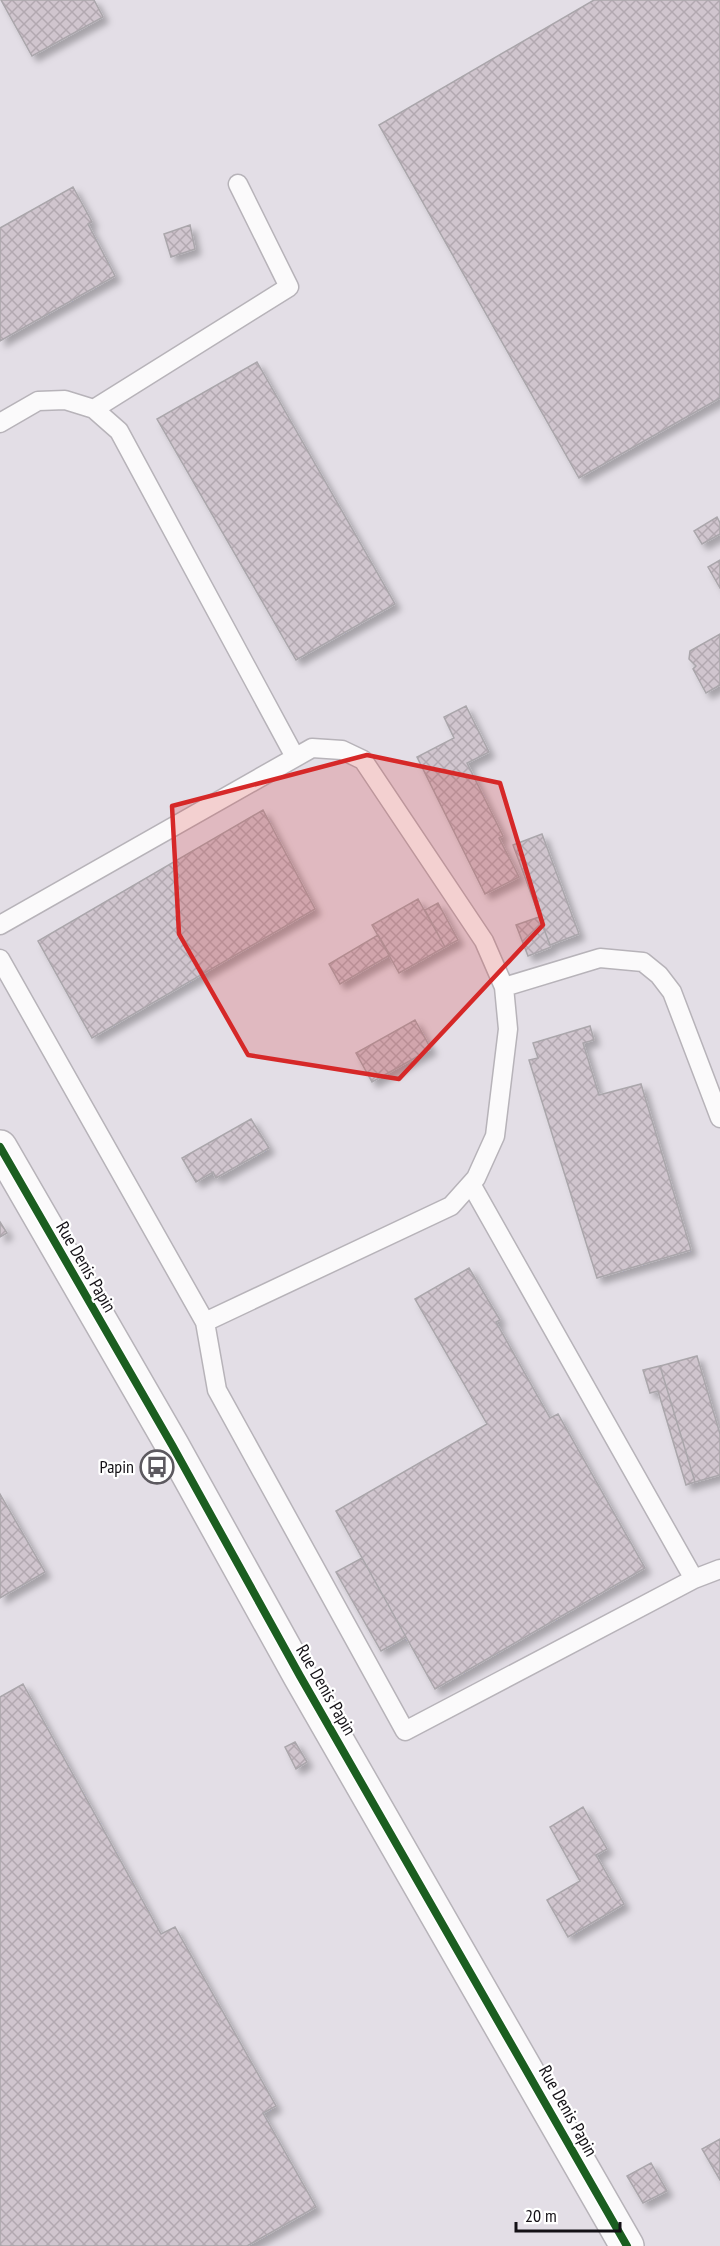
<svg xmlns="http://www.w3.org/2000/svg" width="720" height="2246" font-family="'PT Sans Narrow',sans-serif">
  <style>
    .building { fill: url(#building-cross-hatch); stroke: #aaa6ab; stroke-width: 1.5; filter: url(#shadow) }
    .lines { fill: none; stroke-linecap: round; stroke-linejoin: round }
    .service-casing { stroke: #b7b3b9; stroke-width: 21 }
    .minor-casing { stroke: #b7b3b9; stroke-width: 36 }
    .service { stroke: #fbfafb; stroke-width: 18 }
    .minor { stroke: #fbfafb; stroke-width: 33 }
    .cycleway-casing { stroke: #fff; stroke-width: 11 }
    .cycleway { stroke: #1b5e20; stroke-width: 8 }
    .marked { fill: #d62828; fill-opacity: 0.2; stroke: #d62828; stroke-width: 4.5; stroke-linejoin: round }
    .labels { text-anchor: middle; stroke-width: 4.5; stroke-linejoin: round; paint-order: stroke }
    .street-label { font-size: 18px; fill: #141116; stroke: #fff }
    .poi-label { font-size: 18px; fill: #141116; stroke: #fff; text-anchor: end }
  </style>
  <defs>
    <pattern id="building-cross-hatch" width="8" height="8" patternUnits="userSpaceOnUse" patternTransform="scale(1.5)"><rect width="8" height="8" fill="#d0c5ce"/><path d="M0 0l8 8M0 8l8-8" fill="none" stroke="#b2a8b0"/></pattern>
    <filter id="shadow"><feDropShadow dx="5.5" dy="5.5" stdDeviation="3" flood-color="#0004"/></filter>
  </defs>
  <rect width="100%" height="100%" fill="#e3dee6"/>
  <path class="building" d="M1 0H94L103 17 32 56Z
    M594 0H720V398L579 478 379 125Z
    M73 187 92 222 88 224 115 276 0 341V228Z
    M190 225 195 249 171 257 164 234Z
    M257 362 395 604 296 660 157 419Z
    M717 517 720 523V534L702 544 694 531Z
    M720 560V588L708 567Z
    M720 634V685L706 693 693 669 696 666 689 659 690 651Z
    M466 706 489 752 467 763 503 836 499 838 519 877 485 894 417 757 454 738 444 717Z
    M263 810 315 909 92 1038 38 941Z
    M542 834 579 934 550 945 513 845Z
    M418 899 445 947 399 973 372 925Z
    M438 903 458 940 445 947 425 910Z
    M539 917 551 947 528 956 516 925Z
    M378 935 390 955 340 984 329 964Z
    M415 1020 431 1049 372 1082 356 1053Z
    M590 1026 594 1040 583 1043 599 1095 641 1084 691 1250 597 1278 529 1060 538 1058 533 1043Z
    M251 1119 269 1148 216 1178 213 1172 196 1182 182 1158Z
    M0 1222 7 1233 0 1237Z
    M469 1268 500 1320 496 1322 550 1418 558 1414 645 1568 435 1689 336 1511 487 1424 415 1299Z
    M697 1356 720 1434V1475L695 1482 660 1366Z
    M660 1366 695 1482 686 1485 658 1391 650 1393 643 1370Z
    M0 1494 45 1572 0 1598Z
    M362 1558 406 1637 381 1651 336 1572Z
    M23 1684 161 1934 175 1927 276 2106 263 2113 316 2207 247 2246H0V1697Z
    M295 1742 307 1762 296 1769 285 1747Z
    M583 1807 607 1849 596 1855 624 1904 568 1937 547 1900 580 1881 550 1827Z
    M720 2139V2180L702 2149Z
    M651 2163 667 2191 643 2203 627 2176Z"/>
  <g class="lines">
    <g class="service-casing">
      <path id="service" d="M94 409 289 287 238 184
        M0 423 38 401 65 400 94 409 119 431 295 757
        M0 925 312 748 342 750 363 760 484 941 504 987 508 1029 495 1136 476 1178 451 1206 205 1322 0 959
        M504 987 600 958 643 962 659 975 672 992 720 1118
        M471 1184 694 1579
        M205 1322 217 1390 405 1731 694 1579 720 1569"/>
    </g>
    <g class="minor-casing">
      <path id="minor" d="M0 1147 172 1445 300 1676 627 2246"/>
    </g>
    <use href="#service" class="service"/>
    <use href="#minor" class="minor"/>
    <g class="cycleway-casing">
      <path id="cycleway" d="M0 1147 172 1445 300 1676 627 2246"/>
    </g>
    <use href="#cycleway" class="cycleway"/>
  </g>
  <path class="marked" d="M367 755 500 783 543 925 399 1079 248 1055 179 934 172 806Z"/>
  <defs>
    <g id="bus-ring" transform="scale(1.725)"><circle r="9.5" fill="#fff" stroke="#5c595f" stroke-width="1.5"/><path d="M-5-6H5V4H4V6H2V4H-2V6H-4V4H-5ZM-3.5-4V0h7V-4ZM-3.5 1.2v1.5H-2V1.2ZM2 1.2v1.5H3.5V1.2Z" fill="#5c595f"/></g>
  </defs>
  <g fill-rule="evenodd">
    <use href="#bus-ring" x="157" y="1467"/>
  </g>
  <g class="labels">
    <g class="street-label">
      <text transform="translate(86 1267) rotate(60)" y="6">Rue Denis Papin</text>
      <text transform="translate(326 1690) rotate(60)" y="6">Rue Denis Papin</text>
      <text transform="translate(568 2111) rotate(61)" y="6">Rue Denis Papin</text>
    </g>
    <g class="poi-label">
      <text x="134" y="1473">Papin</text>
    </g>
  </g>
  <path d="M516 2222v9h104v-9" fill="none" stroke="#141116" stroke-width="3"/>
  <text x="525" y="2222" font-size="18" fill="#141116" stroke="#ffffff" stroke-width="4.5" paint-order="stroke">20 m</text>
</svg>
